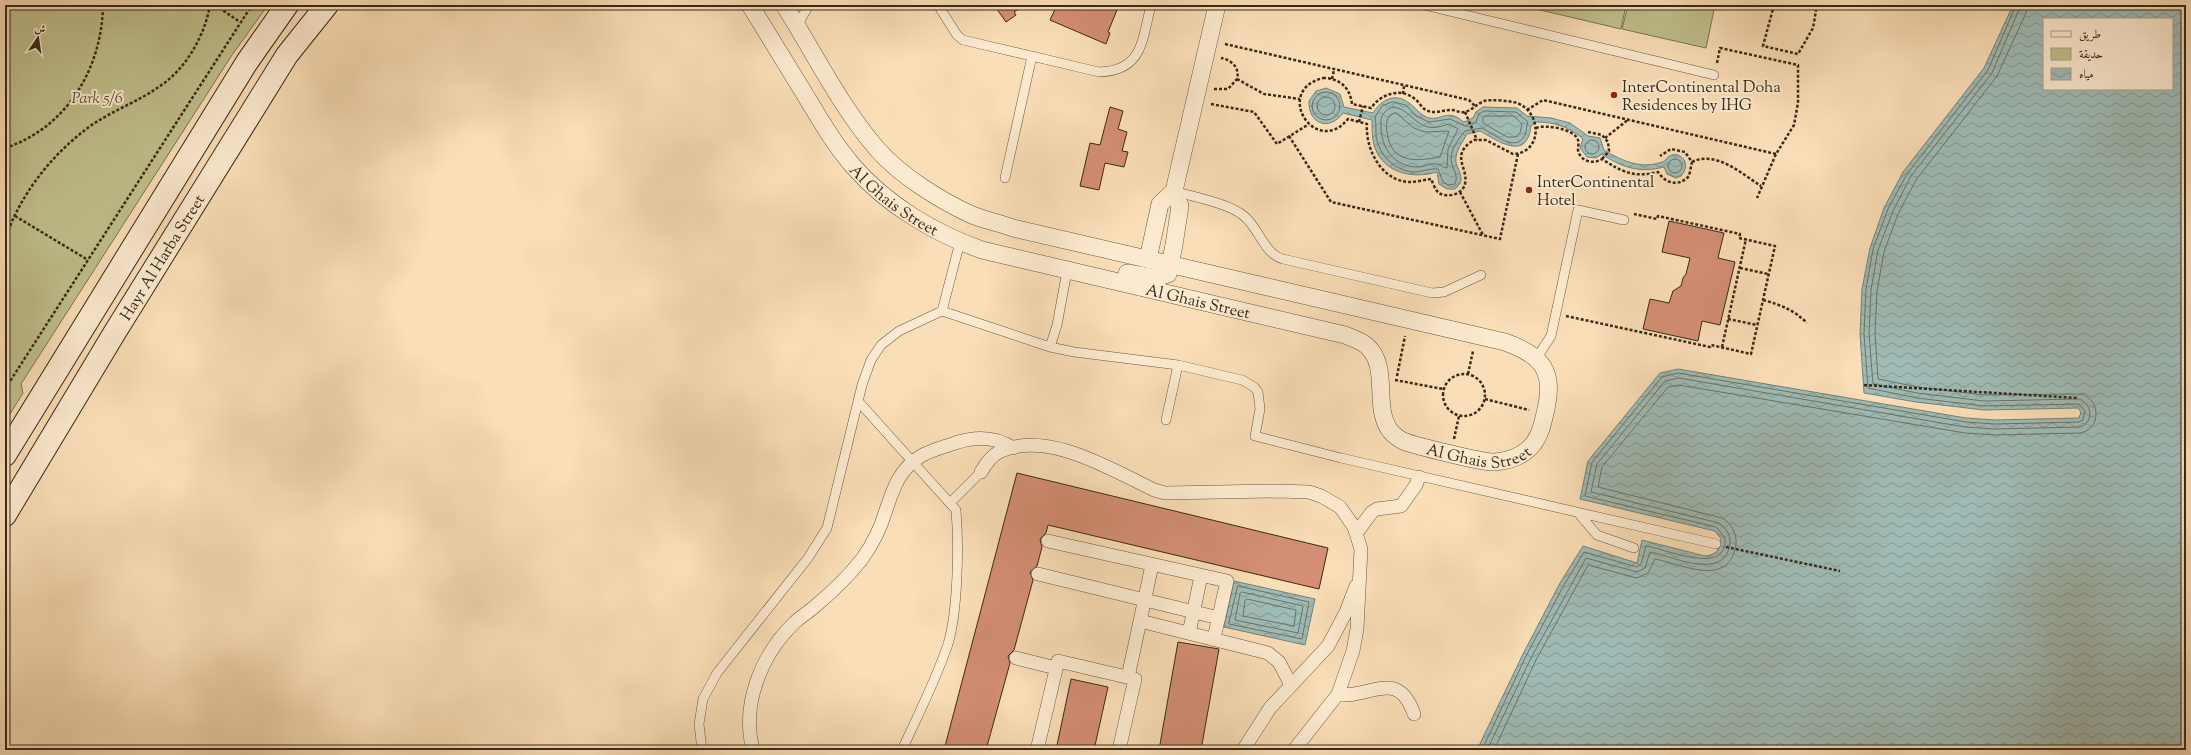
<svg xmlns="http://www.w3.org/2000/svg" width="2191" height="755" font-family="'Sorts Mill Goudy',Amiri,serif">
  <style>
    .green { fill: #c0c08d; stroke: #7c7452 }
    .water { fill: url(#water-waves); stroke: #768176; fill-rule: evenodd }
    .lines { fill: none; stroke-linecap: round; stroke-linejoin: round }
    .shore { stroke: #6c7266; stroke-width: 1 }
    .building { fill: #d48e74; stroke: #382918 }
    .service-casing { stroke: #685640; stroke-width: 10 }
    .pedestrian-casing { stroke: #685640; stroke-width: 14 }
    .minor-casing { stroke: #685640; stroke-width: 18 }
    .secondary-casing { stroke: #382918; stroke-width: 24 }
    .path { stroke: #382918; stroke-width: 2.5; stroke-dasharray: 3 2; stroke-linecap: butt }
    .service { stroke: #fcead0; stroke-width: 9 }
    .pedestrian { stroke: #fcead0; stroke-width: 13 }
    .minor { stroke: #fcead0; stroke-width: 17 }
    .secondary { stroke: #fcead0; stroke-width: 22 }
    .poi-dot { fill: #8f2418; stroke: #fcead0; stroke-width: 1.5 }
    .labels { text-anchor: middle; stroke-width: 4; stroke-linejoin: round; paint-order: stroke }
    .poi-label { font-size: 16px; fill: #382918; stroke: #fcead0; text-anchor: start }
    .park-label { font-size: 16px; font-style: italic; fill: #5a4f35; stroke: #fcead0 }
    .street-label { font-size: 16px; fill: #382918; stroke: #fcead0 }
  </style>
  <defs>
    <pattern id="water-waves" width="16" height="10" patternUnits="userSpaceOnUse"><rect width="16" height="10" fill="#9fbbb5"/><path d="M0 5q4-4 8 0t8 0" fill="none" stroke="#839892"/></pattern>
  </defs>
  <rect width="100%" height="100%" fill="#fadeb7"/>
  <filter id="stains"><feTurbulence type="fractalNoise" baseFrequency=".005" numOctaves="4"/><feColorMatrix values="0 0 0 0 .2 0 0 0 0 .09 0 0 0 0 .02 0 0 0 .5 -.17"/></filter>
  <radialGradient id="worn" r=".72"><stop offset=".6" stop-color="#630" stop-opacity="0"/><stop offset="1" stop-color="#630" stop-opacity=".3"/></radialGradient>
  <path class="green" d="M5 5H268L232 55 21 384 23 393 5 422Z
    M1537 5H1626L1621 29 1536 9Z
    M1628 5H1715L1706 48 1622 29Z"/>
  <path class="water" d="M2013 5H2186V750H1477L1523 654 1560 583 1583 546 1637 563 1642 540 1705 556C1716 555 1720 550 1721 539L1715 531 1580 499 1588 461 1660 373 1678 369 1966 418 1995 420 2079 418 2081 412 2078 408 1984 410 1916 402 1864 393 1860 334 1862 289 1870 248 1884 208 1903 172 1984 68ZM2044 19H2172V89H2044Z
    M1326 88 1340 94 1344 107 1373 113C1381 100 1395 92 1409 103 1416 108 1420 115 1429 118 1438 120 1445 113 1454 116 1458 117 1460 120 1464 122L1473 118 1476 112 1483 107 1517 108 1527 116 1551 118 1570 123 1588 136 1600 138 1604 150C1624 162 1643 170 1665 161 1673 146 1695 160 1681 176L1676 178 1667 174 1664 167C1640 173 1622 168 1602 154L1596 158 1587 157 1580 148 1583 139C1570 127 1554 122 1536 122L1531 126C1527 162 1498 141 1480 131L1467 134C1463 142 1457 148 1456 157 1454 169 1469 178 1455 189H1447L1439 184 1437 172C1414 179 1385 174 1375 148 1372 140 1372 129 1372 120L1343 113C1329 132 1308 124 1309 101L1316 91Z
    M1234 581 1315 599 1305 645 1224 627Z"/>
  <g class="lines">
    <path class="shore" d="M1312 106a14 14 0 1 1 28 0a14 14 0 1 1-28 0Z
      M1317 106a9 9 0 1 1 18 0a9 9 0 1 1-18 0Z
      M1393 102 1406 105 1416 116 1429 122 1450 119 1465 126 1476 122 1479 114 1484 111 1516 112 1528 122C1526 126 1527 131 1525 135 1515 154 1493 133 1482 128L1465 131C1459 139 1450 149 1451 160 1452 170 1459 173 1455 184L1448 185 1443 182 1438 169C1430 168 1422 172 1413 172 1394 170 1379 155 1376 136 1376 130 1376 123 1375 117L1382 106Z
      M1393 107C1408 108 1414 124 1428 127 1436 129 1443 125 1450 124L1458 129 1448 149 1447 168C1443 168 1441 164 1437 164 1431 163 1424 167 1418 167 1394 167 1381 148 1381 126 1380 116 1384 110 1393 107Z
      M1396 113 1414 128 1425 132 1449 131 1440 157C1417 161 1391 165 1387 132 1386 126 1386 120 1390 115Z
      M1485 116H1514L1522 124 1520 133 1515 137H1507L1483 123V118Z
      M1585 147a7 7 0 1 1 14 0a7 7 0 1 1-14 0Z
      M1668 166a7 7 0 1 1 14 0a7 7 0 1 1-14 0Z
      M1238 586 1309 602 1302 639 1229 624Z
      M1242 592 1303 606 1298 633 1235 620 1240 594Z
      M1247 599 1296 610 1294 626 1243 616 1245 601Z
      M1482 750 1526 656 1564 585 1584 552 1637 567 1641 564 1646 546C1666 549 1728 577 1725 538L1716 527 1585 496 1592 462 1662 377 1678 373 1966 422 1995 424 2079 422 2083 420 2085 411 2079 404 1984 406 1917 398 1868 388 1864 334 1866 289 1873 249 1888 209 1907 174 1988 70 2016 5
      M1487 750 1531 658 1586 558 1637 572 1645 568 1650 552C1673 556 1724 582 1730 544 1731 535 1726 528 1719 523L1591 492 1597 464 1665 381 1679 378 1965 427 1995 429 2079 427C2094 424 2093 404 2079 399L1984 401 1917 393 1873 384 1869 334 1871 290 1878 250 1893 211 1911 176 1992 73 2021 5
      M1494 750 1536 660 1588 565 1637 578 1648 573 1655 559C1681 564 1730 589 1736 544 1737 533 1731 523 1722 518L1598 487 1602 467 1668 387 1679 385 1965 433 1995 435 2080 433C2101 429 2101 401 2082 394L1984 395 1918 387 1878 379 1875 334 1877 291 1884 252 1898 214 1916 180 1997 76 2026 13 2027 5"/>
  </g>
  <path class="building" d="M994 5H1025L1014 12 1016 15 1006 22Z
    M1057 5H1119L1108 32 1110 33 1106 44 1050 20Z
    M1110 107 1123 111 1118 129 1127 132 1122 151 1128 152 1124 167 1105 163 1099 190 1080 186 1090 143 1100 145Z
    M1669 221 1724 233 1718 258 1735 262 1720 325 1702 321 1698 341 1643 329 1650 299 1669 303 1673 291 1681 286 1683 278 1686 274 1690 258 1662 252Z
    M1017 473 1328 548 1319 589 1048 525 1046 533 1040 539 1042 547 1037 566 1030 572 1033 580 1014 650 1008 656 1010 663 986 750H944Z
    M1178 642 1219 649 1201 750H1159Z
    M1071 679 1108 687 1094 750H1056Z"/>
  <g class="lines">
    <g class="service-casing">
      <path id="service" d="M938 5 957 35 963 40 1099 72C1143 71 1142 40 1151 5
        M1424 5 1714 75
        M797 26 809 5
        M1005 178 1032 56
        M1174 191C1194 197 1228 203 1244 216 1259 228 1264 254 1283 259L1432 293 1444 292 1481 275
        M942 311 960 242
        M1050 347 1057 325 1067 271
        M1536 359 1551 336 1578 210 1624 220
        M858 401 956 510C959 545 958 611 948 644 936 680 918 715 902 750
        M1166 420 1178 365
        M951 502 981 472
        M1580 515 1597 535 1634 548
        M702 750 699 724 703 699 717 673 808 558 827 528 862 385 871 360 881 345 899 331 942 311 1050 347 1074 352 1178 365 1242 380 1254 387 1258 392 1260 409 1255 436 1341 458 1716 544"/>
    </g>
    <g class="pedestrian-casing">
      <path id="pedestrian" d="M981 472C985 465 991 456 999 452 1047 429 1112 470 1154 490L1165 493 1277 491 1309 492 1321 496 1340 507 1354 527 1361 549 1357 629 1353 651 1338 694 1294 750
        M1357 532 1372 512 1377 509 1401 506 1416 485 1419 477
        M1048 541 1227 581 1214 638
        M1038 574 1219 618
        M1140 621 1268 653 1279 662 1291 685
        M1189 633 1201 576
        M1016 658 1056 668
        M1128 677 1152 565
        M1338 694C1369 700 1397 666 1414 714
        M753 750C741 705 761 655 794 623 799 618 807 613 813 608 831 593 848 577 862 559 872 545 880 530 885 513 893 490 898 470 921 456 931 450 944 447 955 443 976 436 995 436 1013 448
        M1037 750 1058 661 1135 679 1119 750
        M1243 750 1270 708 1328 646 1346 612 1356 586"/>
    </g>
    <g class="minor-casing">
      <g id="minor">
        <path id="s1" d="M750 5C768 34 786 64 804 93 819 118 834 144 853 166 887 205 934 233 982 250L1345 335C1352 338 1362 341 1367 346 1390 367 1373 405 1389 429 1391 433 1399 439 1403 441 1412 445 1485 463 1494 462 1510 461 1524 456 1534 443 1541 433 1543 422 1546 409 1555 370 1541 355 1505 342L1013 228C999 223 985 220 972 215 941 201 901 176 878 150 841 108 814 52 784 5"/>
        <path d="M1148 259 1160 204 1174 191 1217 5"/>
        <path d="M1127 273 1156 278 1168 274 1174 245 1180 206 1174 191"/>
      </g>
    </g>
    <g class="secondary-casing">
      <g id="secondary">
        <path d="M5 455 247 62 287 5"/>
        <path id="s2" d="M5 515 115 332 287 55 327 5"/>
      </g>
    </g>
    <path class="path" d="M215 5 240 22
      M1774 5 1763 46 1798 54 1813 28 1817 5
      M1225 44 1469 100 1475 106
      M1717 63 1720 48 1798 65V103L1794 125 1776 154 1757 198
      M1323 78C1339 78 1350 87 1352 104L1371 108C1381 94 1400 87 1415 99 1419 102 1422 108 1426 110 1435 115 1444 109 1453 110 1457 111 1461 113 1465 112 1472 110 1477 104 1484 101 1490 99 1511 101 1517 103 1542 112 1543 153 1513 154L1486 140H1474C1449 155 1469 168 1465 184 1462 195 1447 198 1439 193 1435 190 1433 183 1431 179 1424 180 1416 182 1409 182 1381 181 1365 148 1367 124L1348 119C1316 158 1272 91 1323 78Z
      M1237 79 1264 94 1300 99
      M1332 79 1334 70
      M1214 89H1228L1237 79C1240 68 1232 60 1221 58
      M1403 94 1404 86
      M1211 104 1254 112 1277 144 1309 124
      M1527 110 1543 100 1776 154
      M1465 112 1477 140
      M1359 122 1363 106
      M1536 128C1545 124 1575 129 1578 140 1579 143 1578 147 1578 150 1580 161 1593 165 1602 159 1622 172 1634 178 1658 172 1666 184 1679 187 1689 176L1692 162 1685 152 1671 149 1660 156
      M1588 132 1602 135 1608 142 1609 151 1602 159
      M1289 136 1331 202 1500 239 1518 154
      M1605 138 1629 119
      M5 148C67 128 102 68 103 5
      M1692 162C1716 150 1742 174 1761 186
      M1460 192 1483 235
      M15 216 88 260
      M5 240C19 196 51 155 89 127 111 111 138 102 160 86 186 69 205 35 210 5
      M1740 268 1768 274
      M1763 300C1781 305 1794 310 1807 323
      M1566 316 1710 347 1711 345 1751 354 1775 246 1739 238 1740 234 1658 216 1657 219 1634 214
      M1728 319 1757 325
      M1722 347 1746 239
      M1443 395a21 21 0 1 1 42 0a21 21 0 1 1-42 0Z
      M1468 374 1473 351
      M1397 376 1405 336
      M1395 380 1443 389
      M1864 385 2077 398
      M5 389 252 5
      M1485 399 1529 410
      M1454 439 1459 416
      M1726 547 1840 571"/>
    <use href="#service" class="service"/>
    <use href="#pedestrian" class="pedestrian"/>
    <use href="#minor" class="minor"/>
    <use href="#secondary" class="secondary"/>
  </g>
  <g class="poi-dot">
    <circle cx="1614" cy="95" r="4"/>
    <circle cx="1529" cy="190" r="4"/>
  </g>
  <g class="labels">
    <g class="poi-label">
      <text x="1622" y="92">InterContinental Doha<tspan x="1622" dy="18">Residences by IHG</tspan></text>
      <text x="1537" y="187">InterContinental<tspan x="1537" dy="18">Hotel</tspan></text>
    </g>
    <g class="park-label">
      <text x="97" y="103">Park 5/6</text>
    </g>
    <g class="street-label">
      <text dy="6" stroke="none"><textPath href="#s1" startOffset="245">Al Ghais Street</textPath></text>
      <text dy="6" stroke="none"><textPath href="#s2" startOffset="302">Hayr Al Harba Street</textPath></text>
      <text dy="6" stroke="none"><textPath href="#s1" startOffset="569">Al Ghais Street</textPath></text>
      <text dy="6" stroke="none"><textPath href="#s1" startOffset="929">Al Ghais Street</textPath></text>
    </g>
  </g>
  <rect width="2191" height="755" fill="none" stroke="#fadeb7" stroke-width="20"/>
  <rect x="6" y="6" width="2179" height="743" fill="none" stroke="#382918" stroke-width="2"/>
  <rect x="10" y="10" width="2171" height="735" fill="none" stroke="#382918"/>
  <rect x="2043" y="18" width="130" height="72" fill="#fcead0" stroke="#ae9d86"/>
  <rect x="2051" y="31" width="20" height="6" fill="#fcead0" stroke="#ae9d86"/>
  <text x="2079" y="38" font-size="12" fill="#382918">طريق</text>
  <rect x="2051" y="48" width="20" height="12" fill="#c0c08d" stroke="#ae9d86"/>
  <text x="2079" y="58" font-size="12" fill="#382918">حديقة</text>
  <rect x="2051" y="68" width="20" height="12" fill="url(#water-waves)" stroke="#ae9d86"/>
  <text x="2079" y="78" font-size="12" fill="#382918">مياه</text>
  <g transform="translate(38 38) rotate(13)" stroke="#fcead0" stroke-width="3" paint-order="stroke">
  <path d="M0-3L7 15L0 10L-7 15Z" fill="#382918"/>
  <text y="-6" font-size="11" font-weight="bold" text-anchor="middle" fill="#382918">ش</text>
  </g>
  <rect width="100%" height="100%" filter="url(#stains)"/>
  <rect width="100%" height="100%" fill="url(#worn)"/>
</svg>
